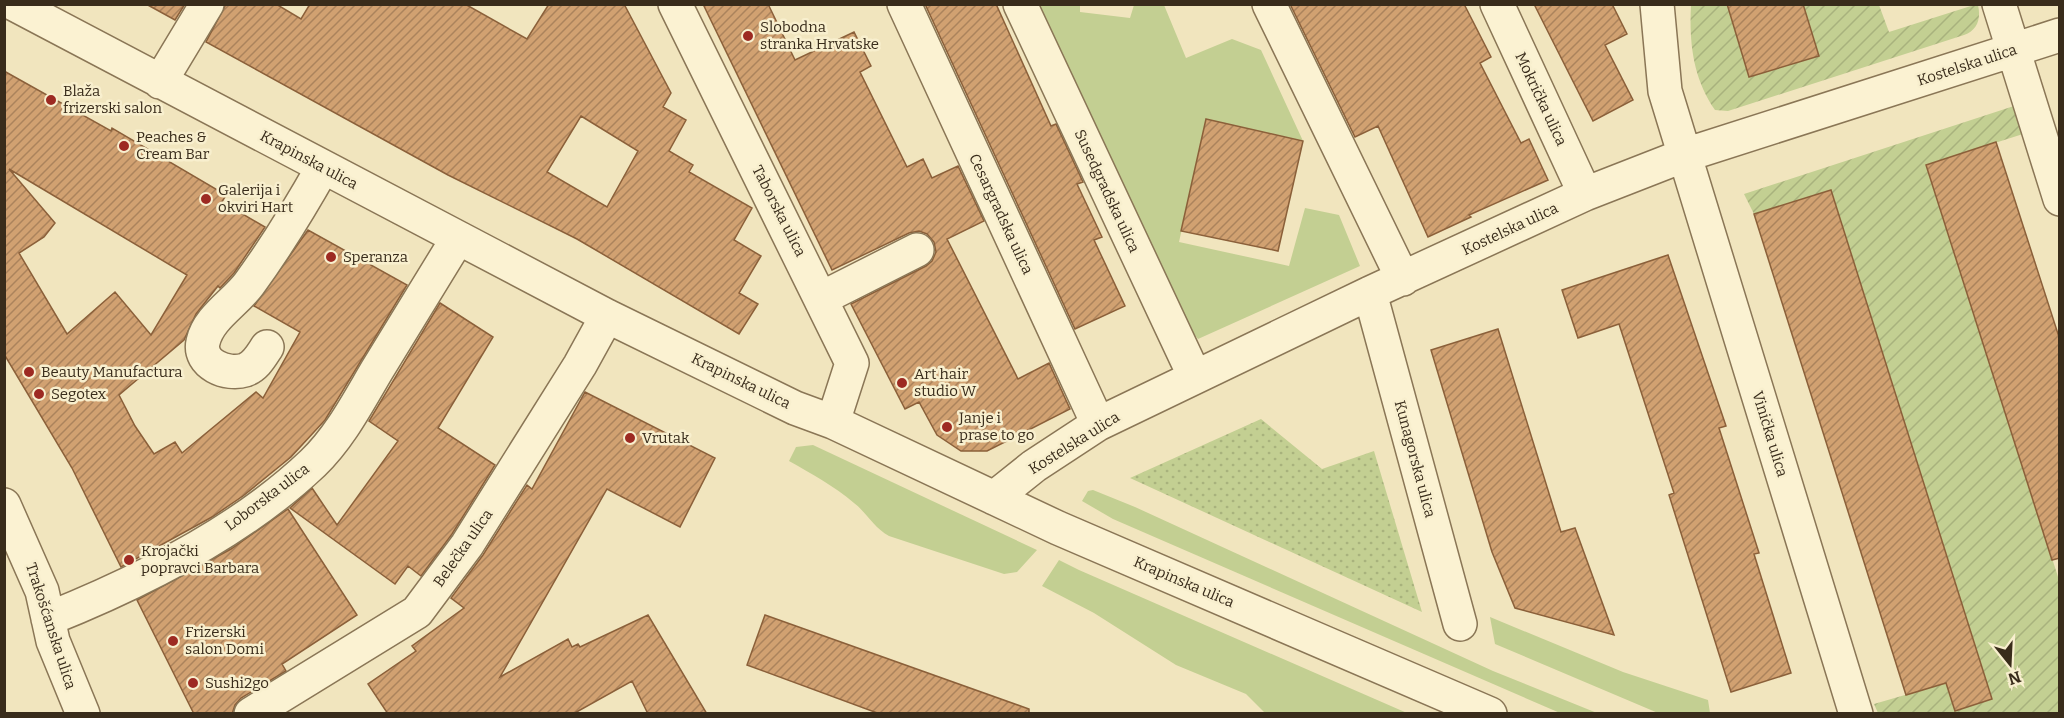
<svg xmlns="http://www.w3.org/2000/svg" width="2064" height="718" font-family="Bitter,serif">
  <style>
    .grass { fill: #c3cf92 }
    .park { fill: url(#park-dots) }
    .garden { fill: url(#garden-furrows) }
    .building { fill: url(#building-hatch); stroke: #8b603a; stroke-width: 1.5; fill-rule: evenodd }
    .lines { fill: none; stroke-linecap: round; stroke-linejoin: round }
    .minor-casing { stroke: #8a7656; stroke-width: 36 }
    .minor { stroke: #fbf2d2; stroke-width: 33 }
    .poi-dot { fill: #9d2a22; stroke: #f8efce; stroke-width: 2 }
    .labels { text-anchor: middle; stroke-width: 5; stroke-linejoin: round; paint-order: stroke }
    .poi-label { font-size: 15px; fill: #392c1b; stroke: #f8efce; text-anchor: start }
    .street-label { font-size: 15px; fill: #392c1b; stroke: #f8efce }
  </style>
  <defs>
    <pattern id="park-dots" width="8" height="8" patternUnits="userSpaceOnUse" patternTransform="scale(1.5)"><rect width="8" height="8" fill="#c3cf92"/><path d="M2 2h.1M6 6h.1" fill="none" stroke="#a8b27d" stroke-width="1.8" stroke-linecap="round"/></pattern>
    <pattern id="garden-furrows" width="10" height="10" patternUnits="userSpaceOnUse" patternTransform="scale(1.5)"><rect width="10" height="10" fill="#c3cf92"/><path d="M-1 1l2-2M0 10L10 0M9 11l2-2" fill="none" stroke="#a8b27d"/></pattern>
    <pattern id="building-hatch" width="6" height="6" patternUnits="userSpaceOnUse" patternTransform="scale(1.5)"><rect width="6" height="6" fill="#d1a171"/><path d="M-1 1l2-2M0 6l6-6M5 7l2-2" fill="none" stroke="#ab835c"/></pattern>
  </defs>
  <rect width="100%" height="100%" fill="#f1e5be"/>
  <path class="grass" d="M1031 5H1080V12L1130 18 1134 5H1164L1186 58 1232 39 1261 50 1303 141 1206 120 1179 242 1289 266 1305 208 1339 215 1360 266 1198 339 1186 324Z
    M813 445 1037 550 1017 572 1004 574 889 536C874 528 867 513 854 503 834 486 812 474 789 461L796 447Z
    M1093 490 1135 507 1493 671 1597 713H1560L1113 519 1082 501 1088 491Z
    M1059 560 1079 570 1407 713H1265L1246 694 1176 665 1094 613 1042 586Z
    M1490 617 1623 672 1708 700 1710 713H1658L1495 644Z"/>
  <path class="park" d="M1261 419 1322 469 1374 451 1422 612 1130 478Z"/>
  <path class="garden" d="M1691 5H1879L1889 32 1974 5H1978C1981 18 1978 30 1964 35L1728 111 1715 110C1693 78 1689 43 1691 5Z
    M2014 106 2023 134 1926 165 2059 580V713H1878L1874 704 1946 683 1955 711 1992 699 1831 190 1754 214 1744 194Z"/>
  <path class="building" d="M146 4H185L175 20Z
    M226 4H276L301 19 310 4H465L527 39 549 4H624L671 93 663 107 686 120 669 151 693 165 689 172 752 208 734 240 761 256 739 293 758 304 739 334 577 239 448 175 206 42ZM581 116 638 151 607 207 547 172Z
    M703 4H768L795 60 854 32 871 66 860 72 907 167 923 159 932 178 958 166 984 221 947 239 1018 379 1049 363 1070 409 987 451H961L937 435 919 402 905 409 851 304 926 266 932 261 936 252 934 242 927 234 919 231 909 233 832 270Z
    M925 4H996L1051 126 1056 124 1083 182 1077 184 1102 237 1094 240 1125 306 1075 329Z
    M1290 4H1464L1491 57 1480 63 1521 143 1529 139 1548 180 1469 215 1471 217 1428 237 1378 126 1355 137Z
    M1534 4H1612L1627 34 1605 45 1633 100 1593 121Z
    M1727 4H1803L1819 56 1749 77Z
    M4 71 111 131 112 128 226 195 222 202 265 227 234 273 220 288 218 286 196 314 184 340 119 395 135 426 154 454 175 442 182 453 256 392 263 398 300 332 254 306 308 230 407 285 325 420 291 457 243 496 212 517 121 567 72 468 4 354ZM9 169 187 275 151 335 115 292 67 334 19 253 44 237 55 223Z
    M1206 119 1303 141 1278 251 1181 231Z
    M1996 142 2060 340V558L2052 560 1926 165Z
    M1831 190 1992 699 1955 711 1946 683 1906 695 1754 214Z
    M1668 255 1726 426 1719 428 1759 553 1754 554 1791 673 1731 692 1669 495 1674 493 1619 324 1578 338 1562 290Z
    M440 303 493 337 438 428 495 465 452 534 421 576 408 566 395 584 290 508 312 488 337 525 398 441 369 421Z
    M1498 329 1561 532 1575 528 1614 635 1515 608 1492 552 1431 350Z
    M585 392 715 458 680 527 607 489 500 677 568 639 572 647 578 644 580 647 648 615 707 714H648L632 681 573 714H388L368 684 416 651 412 646 464 608 451 598 483 555 527 485 532 489Z
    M288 509 357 615 282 664 286 671 241 698 235 705 232 714H194L137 600 231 549Z
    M765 615 1029 709V714H880L747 665Z"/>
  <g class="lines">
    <g class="minor-casing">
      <path id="minor" d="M14 4 607 316 795 408 833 422 1058 528 1490 714
        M675 4 852 363 833 422
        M904 4 1098 424
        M1020 4 1195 377
        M1269 4 1403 279
        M1497 4 1585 194
        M1657 4 1665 91 1856 714
        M1999 4 2060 199
        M160 82 207 4
        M1370 293 1460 624
        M822 298 917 250
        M267 347C261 356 256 366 245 370 227 376 198 364 203 342 208 318 235 303 249 284 276 247 300 208 323 167
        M994 498 1034 466 1098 424 1370 293 1585 194 1685 155 2060 35
        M4 505 42 591 53 641 83 714
        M48 619C138 583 242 531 313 463 340 437 358 402 377 370 404 326 431 282 458 238
        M251 714 417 612 467 545 580 365 607 316"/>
    </g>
    <use href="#minor" class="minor"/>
  </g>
  <g class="poi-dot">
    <circle cx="748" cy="36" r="6"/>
    <circle cx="51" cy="100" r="6"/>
    <circle cx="124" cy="146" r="6"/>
    <circle cx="206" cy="199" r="6"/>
    <circle cx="331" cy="257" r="6"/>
    <circle cx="29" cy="372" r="6"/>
    <circle cx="902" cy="383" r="6"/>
    <circle cx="39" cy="394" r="6"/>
    <circle cx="947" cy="427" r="6"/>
    <circle cx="630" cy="438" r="6"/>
    <circle cx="129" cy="560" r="6"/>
    <circle cx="173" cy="641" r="6"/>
    <circle cx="193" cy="683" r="6"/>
  </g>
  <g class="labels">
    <g class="poi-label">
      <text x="760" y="32">Slobodna<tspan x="760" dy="17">stranka Hrvatske</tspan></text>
      <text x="63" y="96">Blaža<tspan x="63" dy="17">frizerski salon</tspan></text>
      <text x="136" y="142">Peaches &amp;<tspan x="136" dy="17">Cream Bar</tspan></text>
      <text x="218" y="195">Galerija i<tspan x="218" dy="17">okviri Hart</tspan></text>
      <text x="343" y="262">Speranza</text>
      <text x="41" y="377">Beauty Manufactura</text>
      <text x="914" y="379">Art hair<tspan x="914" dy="17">studio W</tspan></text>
      <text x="51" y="399">Segotex</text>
      <text x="959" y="423">Janje i<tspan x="959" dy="17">prase to go</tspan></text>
      <text x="642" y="443">Vrutak</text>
      <text x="141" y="556">Krojački<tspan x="141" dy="17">popravci Barbara</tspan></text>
      <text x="185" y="637">Frizerski<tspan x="185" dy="17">salon Domi</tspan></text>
      <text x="205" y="688">Sushi2go</text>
    </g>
    <g class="street-label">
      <text transform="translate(1967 65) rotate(-18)" y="5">Kostelska ulica</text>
      <text transform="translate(1541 99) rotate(65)" y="5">Mokrička ulica</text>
      <text transform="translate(309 160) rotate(28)" y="5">Krapinska ulica</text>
      <text transform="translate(1107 191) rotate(65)" y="5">Susedgradska ulica</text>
      <text transform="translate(779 211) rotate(63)" y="5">Taborska ulica</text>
      <text transform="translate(1001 214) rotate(65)" y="5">Cesargradska ulica</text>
      <text transform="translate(1510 229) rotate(-25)" y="5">Kostelska ulica</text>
      <text transform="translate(741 381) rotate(26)" y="5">Krapinska ulica</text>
      <text transform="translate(1770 434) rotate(73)" y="5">Vinička ulica</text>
      <text transform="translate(1074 443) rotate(-32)" y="5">Kostelska ulica</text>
      <text transform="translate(1415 459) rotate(75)" y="5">Kunagorska ulica</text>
      <text transform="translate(267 497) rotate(-37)" y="5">Loborska ulica</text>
      <text transform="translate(463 548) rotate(-55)" y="5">Belečka ulica</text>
      <text transform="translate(1184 582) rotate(23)" y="5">Krapinska ulica</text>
      <text transform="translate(51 626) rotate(72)" y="5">Trakošćanska ulica</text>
    </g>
  </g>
  <rect width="2064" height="718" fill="none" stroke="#392c1b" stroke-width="12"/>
  <g transform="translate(2010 664) rotate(162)" stroke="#f8efce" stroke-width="4.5" paint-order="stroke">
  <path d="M0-4.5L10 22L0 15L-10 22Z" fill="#392c1b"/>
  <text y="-9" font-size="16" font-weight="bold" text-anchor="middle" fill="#392c1b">N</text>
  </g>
</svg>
